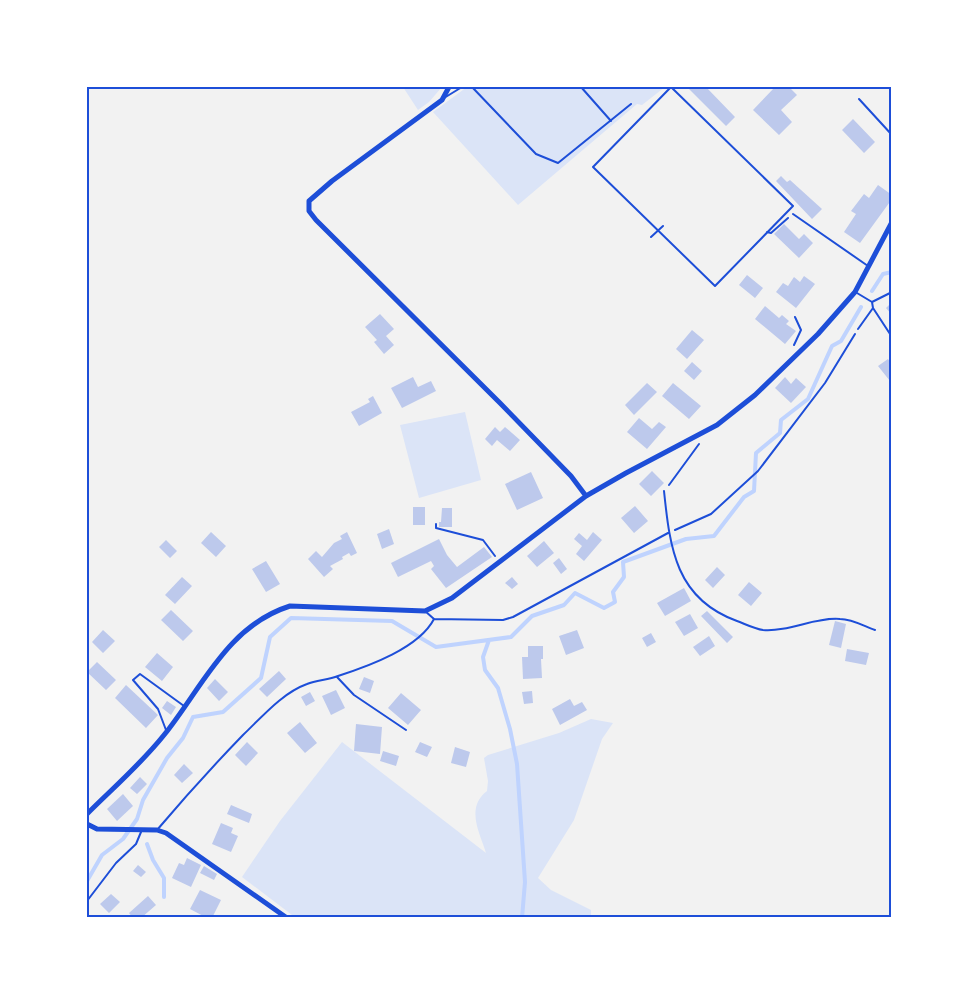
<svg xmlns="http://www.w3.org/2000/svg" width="979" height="1005" font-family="Quicksand,sans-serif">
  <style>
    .green { fill: #dbe4f7 }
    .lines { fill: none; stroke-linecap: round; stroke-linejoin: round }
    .stream { stroke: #bfd3fe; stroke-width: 4 }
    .building { fill: #bdc9ec }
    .path { stroke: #1d4ed8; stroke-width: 2 }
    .service { stroke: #1d4ed8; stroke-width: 2 }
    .minor { stroke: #1d4ed8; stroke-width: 5 }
    .neatline { fill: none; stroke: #1d4ed8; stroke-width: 2 }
  </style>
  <rect width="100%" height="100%" fill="#f2f2f2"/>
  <path class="green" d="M403 87H442L429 102 418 110Z
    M467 87H665L642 105 637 104 518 205 433 112Z
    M465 412 481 480 419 498 400 425Z
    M591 719 613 723 602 739 574 820 538 878 551 890 591 910V918H296L242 877 280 821 342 742 486 853C480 833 465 808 487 791L488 781 484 758 488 755 559 733Z"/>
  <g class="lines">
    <path class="stream" d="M872 291 883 274 892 272
      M489 640 483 657 485 670 498 688 510 729 517 764 525 882 522 918
      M147 844 153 860 164 878V897
      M87 881 102 855 123 839 137 819 143 800 167 758 183 738 193 717 223 712 261 678 270 637 291 618 392 621 436 647 511 637 532 616 564 605 575 593 604 608 615 602 613 592 624 577 623 562 686 539 714 536 744 497 754 491 756 453 780 433 781 420 808 399 832 346 841 341 861 307"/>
  </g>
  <path class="building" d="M687 87H706L735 117 726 126Z
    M775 87H789L797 95 781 110 792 122 779 135 753 110Z
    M853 119 875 142 864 153 842 130Z
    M781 176 787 182 790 180 822 209 812 219 776 181Z
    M878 185 892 195V199L860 243 844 232 856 214 851 211 864 194 869 198Z
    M784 224 799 239 804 234 813 243 799 258 774 234Z
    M747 275 763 288 755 298 739 285Z
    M804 276 815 284 796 308 776 292 783 283 788 286 794 277 800 282Z
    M892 302V315L886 308Z
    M765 306 779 318 782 315 789 321 786 324 796 331 785 344 755 319Z
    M380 314 394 329 386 336 394 345 384 354 374 342 377 340 365 327Z
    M692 330 704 340 687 359 676 349Z
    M888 359 892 365V380L890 381 878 366Z
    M692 362 702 371 694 380 684 371Z
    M413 377 418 387 431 381 436 391 402 408 391 388Z
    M785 377 791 384 796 378 806 387 791 403 775 388Z
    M647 383 657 392 634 415 625 405Z
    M673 383 701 406 689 419 662 396Z
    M373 396 382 413 359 426 351 412 370 402 368 399Z
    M639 418 652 429 659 422 666 427 647 449 627 432Z
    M495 427 500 432 505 427 520 440 510 451 497 440 492 446 485 439Z
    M652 471 664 483 651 496 639 484Z
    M531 472 543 498 517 510 505 484Z
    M635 506 648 521 634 533 621 518Z
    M413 507H425V525H413Z
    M442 508H452V527H439V522H441Z
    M389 529 394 544 382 549 377 534Z
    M211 532 226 546 216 557 201 543Z
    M347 532 357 553 351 556 349 553 342 557 343 559 330 566 333 569 324 577 308 559 316 551 322 557 334 543 342 539 340 536Z
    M593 532 602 540 584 561 576 554 582 546 574 539 579 533 587 540Z
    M439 539 447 555 457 567 484 547 492 557 446 588 431 569 434 566 431 561 398 577 391 563Z
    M166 540 177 551 170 558 159 547Z
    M544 541 554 553 537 567 527 556Z
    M559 558 567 569 561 574 553 563Z
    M266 561 280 584 266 592 252 569Z
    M717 567 725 575 713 588 705 580Z
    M182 577 192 586 175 604 165 595Z
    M512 577 518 584 512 589 505 583Z
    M749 582 762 593 751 606 738 595Z
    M684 588 691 601 665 616 657 603Z
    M171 610 193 631 183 641 161 620Z
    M707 611 733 637 727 643 701 616Z
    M690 614 698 628 684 636 675 622Z
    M835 621 846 624 841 648 829 645Z
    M103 630 115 641 103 653 92 642Z
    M577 630 584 648 566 655 559 636Z
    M651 633 656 642 647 647 642 638Z
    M709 636 715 646 700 656 693 647Z
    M528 646H543V659H541L542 678 523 679 522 657H528Z
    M847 649 869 653 866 665 845 661Z
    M157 653 173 667 162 681 145 667Z
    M97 662 116 680 106 690 87 672Z
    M279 671 286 679 267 697 259 689Z
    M364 677 374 681 370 693 359 689Z
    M215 679 228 692 219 701 207 688Z
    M126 685 158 715 146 728 115 698Z
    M336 690 345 708 331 715 322 696Z
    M532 691 533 703 524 704 522 692Z
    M310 692 315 701 306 706 301 697Z
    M401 693 421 710 408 725 388 708Z
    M570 699 574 706 582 702 587 710 560 725 552 709Z
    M167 701 176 707 171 715 162 708Z
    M300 722 317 743 305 753 287 733Z
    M356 724 382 727 380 754 354 751Z
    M247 742 258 753 246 766 235 755Z
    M420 742 432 747 427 757 415 752Z
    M455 747 470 752 466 767 451 763Z
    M383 751 399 756 396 766 380 761Z
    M184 764 193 773 182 783 174 775Z
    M140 777 147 784 137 794 130 788Z
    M123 794 133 806 117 821 107 809Z
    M231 805 252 814 249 823 227 814Z
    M221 823 233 828 231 833 238 836 231 852 212 844Z
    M187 858 201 865 191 887 172 878 179 863 184 865Z
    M138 865 146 872 141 877 133 871Z
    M204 866 217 874 214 880 200 873Z
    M200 890 221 900 212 918H207L190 909Z
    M111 894 120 902 109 913 100 904Z
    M148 896 156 905 141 918H133L129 913Z"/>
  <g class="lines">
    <path class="path" d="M472 87 536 154 558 163 631 104
      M581 87 611 121
      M671 87 793 206 715 286 593 167Z
      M767 232 771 233 788 218
      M651 237 663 226
      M794 345 801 330 795 317
      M669 485 699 444
      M436 524V528L483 540 495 556
      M675 530 711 514 758 471 825 383 855 334"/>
    <path class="service" d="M444 98 462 87
      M859 99 892 135
      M793 214 868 266
      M857 293 872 302 873 308 892 337
      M872 302 892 292
      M858 329 873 308
      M664 491C670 549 676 599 737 621 745 624 755 629 763 630 789 632 815 617 840 619 852 619 864 626 875 630
      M425 611 434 619 503 620 513 617 668 533
      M337 677 354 695 406 730
      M166 730 158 709 133 680 140 674 184 706
      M157 830C185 797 213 766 243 735 262 717 282 693 307 684 317 680 328 680 338 676 369 666 419 648 434 619
      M87 901 116 863 136 844 141 832"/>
    <path class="minor" d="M449 87 442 100 332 181 309 201V211L316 220 500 403 571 476 586 496
      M87 814C113 788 141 764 164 735 202 688 227 626 290 606L425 611 452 598 586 496 626 473 717 425 755 395 818 334 855 292 892 222
      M87 824 97 829 157 830 166 833 287 918"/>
  </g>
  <rect width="979" height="1005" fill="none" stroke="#ffffff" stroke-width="177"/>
  <rect x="88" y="88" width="802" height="828" class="neatline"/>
</svg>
